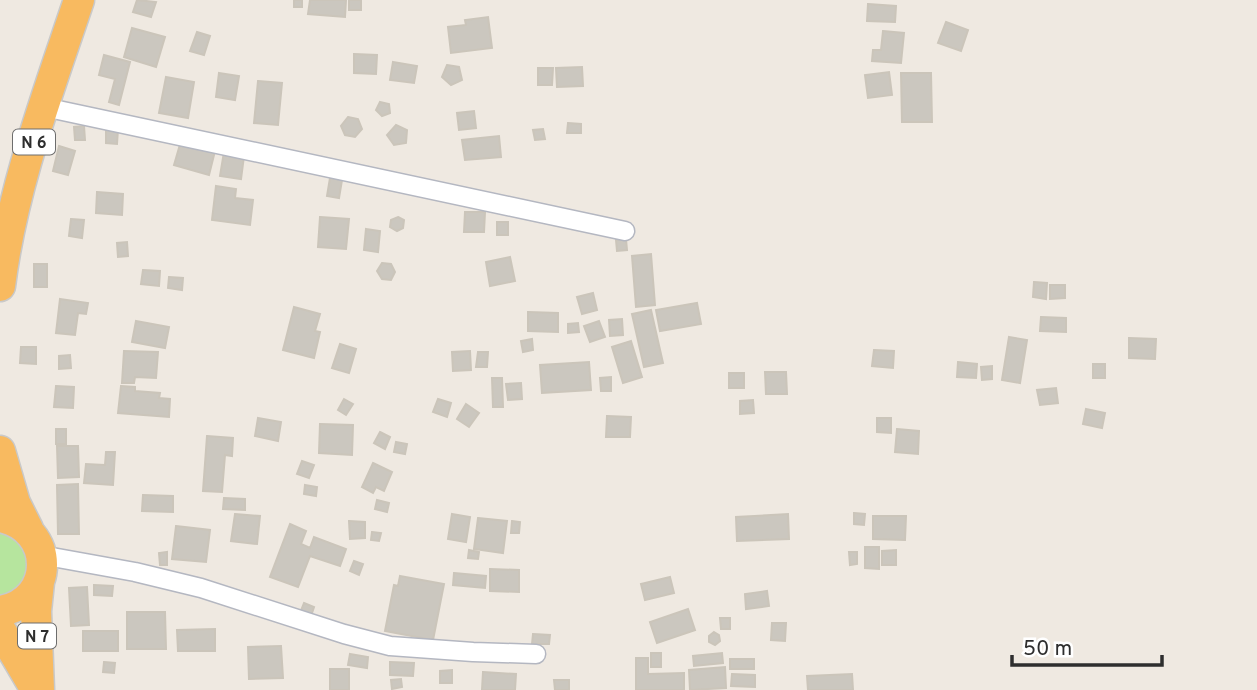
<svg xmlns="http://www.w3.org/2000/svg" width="1257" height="690" font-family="Overpass,sans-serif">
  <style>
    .green { fill: #b6e59e }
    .building { fill: #cbc7bf; stroke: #cbc5ba; stroke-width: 2 }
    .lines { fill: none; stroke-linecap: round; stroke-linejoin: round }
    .minor-casing { stroke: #b4b7c1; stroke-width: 21 }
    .trunk-casing { stroke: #c9c9c9; stroke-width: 33 }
    .minor { stroke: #fff; stroke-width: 18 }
    .trunk { stroke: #f8ba60; stroke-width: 30 }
    .labels { text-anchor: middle; stroke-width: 5; stroke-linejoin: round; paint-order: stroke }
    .shield { fill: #fff; stroke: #6d6d6d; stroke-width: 2 }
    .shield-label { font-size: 16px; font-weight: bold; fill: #2e2e2e }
  </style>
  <rect width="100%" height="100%" fill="#efe9e1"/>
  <path class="green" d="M0 527 27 544 30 578 0 601Z"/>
  <path class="building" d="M137 0 156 2 151 17 133 12Z
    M294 0H302V7H294Z
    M310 0H346L345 17 308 14Z
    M349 0H361V10H349Z
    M868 4 896 6 895 22 867 21Z
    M488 17 492 48 451 53 448 27 466 25 465 20Z
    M946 22 968 30 961 51 938 43Z
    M132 28 165 37 156 67 124 57Z
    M883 31 904 33 901 63 872 61 873 50H881Z
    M197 32 210 36 204 55 190 51Z
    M354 54 377 55 376 74 354 73Z
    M104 55 130 62 119 105 109 102 115 79 99 75Z
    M393 62 417 66 414 83 390 80Z
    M447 65 459 67 462 80 451 85 442 77Z
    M582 67 583 86 557 87 556 68Z
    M538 68H553L552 85H538Z
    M889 72 892 95 868 98 865 75Z
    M219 73 239 76 235 100 216 97Z
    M901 73H931L932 122H902Z
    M166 77 194 82 188 118 159 113Z
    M258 81 282 83 278 125 254 123Z
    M380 102 389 104 390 113 382 116 376 110Z
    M474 111 476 128 459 130 457 113Z
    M348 117 358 119 362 129 355 137 345 135 341 126Z
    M568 123 581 124V133H567Z
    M396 125 407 130 406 143 394 145 387 135Z
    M84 126 85 140H75L74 127Z
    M106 129H118L117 144 106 143Z
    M543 129 545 139 535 140 533 130Z
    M499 136 501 157 465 160 462 140Z
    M181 141 215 151 209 175 174 165Z
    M59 146 75 151 68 175 53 171Z
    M224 152 244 156 241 179 220 176Z
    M330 178 342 180 339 198 327 196Z
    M216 186 236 189 235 198 253 200 250 225 212 220Z
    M97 192 123 194 122 215 96 213Z
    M465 212H485L484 232H464Z
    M320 217 349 219 346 249 318 247Z
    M398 217 404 220 403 228 397 231 390 227 391 220Z
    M71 219 84 220 82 238 69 236Z
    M497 222H508V235H497Z
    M366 229 380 231 378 252 364 250Z
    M626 239 627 250 617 251 616 240Z
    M127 242 128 256 118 257 117 243Z
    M651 254 655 305 636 307 632 256Z
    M510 257 515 281 490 286 486 262Z
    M382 263 391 264 395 272 391 280 382 279 377 271Z
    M34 264H47V287H34Z
    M143 270 160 271 159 286 141 284Z
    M169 277 183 278 182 290 168 288Z
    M1034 282 1047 283 1046 299 1033 297Z
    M1050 285H1065V298L1050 299Z
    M593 293 597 310 582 314 577 297Z
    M60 299 88 303 86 314 78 313 75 335 56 333Z
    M697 303 701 324 660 331 656 310Z
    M294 307 320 314 315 331 320 332 314 358 283 350Z
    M651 310 663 363 644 367 632 314Z
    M528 312 558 313V332L528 331Z
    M1041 317 1066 318V332L1040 331Z
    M622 319 623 335 610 336 609 320Z
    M136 321 169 327 165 348 132 342Z
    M599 321 605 337 590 342 584 326Z
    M578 323 579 332 568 333V324Z
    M1009 337 1027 340 1020 383 1002 380Z
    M1129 338 1156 339 1155 359 1129 358Z
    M532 339 533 350 523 352 521 341Z
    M631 341 642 377 623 383 612 347Z
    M340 344 356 349 349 373 332 368Z
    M21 347H36V364L20 363Z
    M874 350 894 351 893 368 872 366Z
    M124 351 158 352 156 378 135 377 134 383H122Z
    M470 351 471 370 453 371 452 352Z
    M478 352H488L487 367H476Z
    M70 355 71 368 59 369V356Z
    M589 362 591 390 542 393 540 365Z
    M958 362 977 364 976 378 957 377Z
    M1093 364H1105V378H1093Z
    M992 366V379L982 380 981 367Z
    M765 372H786L787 394H766Z
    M729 373H744V388H729Z
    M611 377V391H601L600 378Z
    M492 378H502L503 407H493Z
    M521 383 522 399 508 400 506 384Z
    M56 386 74 387 73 408 54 407Z
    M121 386 135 387V391L160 393 159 398 170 399 169 417 118 413Z
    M1056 388 1058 403 1040 405 1037 390Z
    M344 399 353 404 346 415 338 410Z
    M438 399 451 403 447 417 433 412Z
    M753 400 754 413 740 414V401Z
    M466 404 479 413 469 427 457 419Z
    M1086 409 1105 413 1102 428 1083 424Z
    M607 416 631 417 630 437H606Z
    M258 418 281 422 278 441 255 436Z
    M877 418H891V433L877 432Z
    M320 424 353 425 352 455 319 453Z
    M56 429H66V444H56Z
    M897 429 919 431 918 454 895 452Z
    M380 432 390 437 385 449 374 443Z
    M207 436 233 438 232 456 225 455 222 492 203 491Z
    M396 442 407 444 405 454 394 452Z
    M57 446H78L79 477 58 478Z
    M106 452H115L113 485 84 483 86 464 105 465Z
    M302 461 314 465 309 478 297 474Z
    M373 463 392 472 384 491 376 487 373 493 362 487Z
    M78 484 79 534H58L57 485Z
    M305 485 317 487 316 496 304 494Z
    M143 495 173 496V512L142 511Z
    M224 498 245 499V510L223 509Z
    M377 500 389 503 387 512 375 509Z
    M854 513 865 514 864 525 854 524Z
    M235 514 260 516 257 544 231 541Z
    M452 514 470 517 466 542 448 539Z
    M788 514 789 539 737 541 736 517Z
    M873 516H906L905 540 873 539Z
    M478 518 507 521 503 553 474 549Z
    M349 521 365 522V538L350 539Z
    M512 521 520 522 519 533H511Z
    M290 524 306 531 301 544 310 548 314 537 346 549 340 566 310 556 298 587 270 577Z
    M176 526 210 530 206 562 172 559Z
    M372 532 381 533 379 541 371 540Z
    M865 547H879V569L865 568Z
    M469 550 479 552 478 559 468 558Z
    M896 550V565H882V551Z
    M167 552V565H160L159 553Z
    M849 552H857V564L850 565Z
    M354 561 363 564 359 575 350 571Z
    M490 569 519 570V592L490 591Z
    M454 573 486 576 485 588 453 585Z
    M400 576 444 584 433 640 385 631 394 585 398 586Z
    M670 577 674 593 645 600 641 584Z
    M94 585 113 586 112 596 94 595Z
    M87 587 89 625 71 626 69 588Z
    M767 591 769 606 746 609 745 594Z
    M304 603 314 607 311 616 300 613Z
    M688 609 695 630 657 643 650 622Z
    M127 612H165L166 649H127Z
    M720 618H730V629H721Z
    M772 623H786L785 641 771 640Z
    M215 629V651H178L177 630Z
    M83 631H118V651H83Z
    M714 632 719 635 720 641 715 645 709 642V636Z
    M533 634 550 635 549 644H532Z
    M281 646 283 678 249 679 248 647Z
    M651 653H661V667H651Z
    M722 653 723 663 694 666 693 656Z
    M350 654 368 657 367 668 348 665Z
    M636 658H648V674L684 673V690H636Z
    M730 659H754V669H730Z
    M104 662 115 663 114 673 103 672Z
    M390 662 414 663 413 676 390 675Z
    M725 667 726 688 690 690 689 670Z
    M330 669H349V690H330Z
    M452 670V683H440V671Z
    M483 672 516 674 515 690H482Z
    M732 674 755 675V687L731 686Z
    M852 674 853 690H808L807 676Z
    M401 679 402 687 392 689 391 680Z
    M554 680H569V690H555Z"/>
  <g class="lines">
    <g class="minor-casing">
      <path id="minor" d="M44 107 625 231
        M41 555 135 572 201 588 344 634 390 646 473 652 536 654"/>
    </g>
    <g class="trunk-casing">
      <path id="trunk" d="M0 286C12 188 48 93 79 0
        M0 451 15 503 28 529
        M0 517C56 528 56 602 0 611
        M0 629 36 690
        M39 690 36 611 39 582"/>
    </g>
    <use href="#minor" class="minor"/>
    <use href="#trunk" class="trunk"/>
  </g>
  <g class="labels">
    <g class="shield">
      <rect x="13" y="129.5" width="42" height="25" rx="5"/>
      <rect x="18" y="623.5" width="38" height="25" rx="5"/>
    </g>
    <g class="shield-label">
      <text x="34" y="148">N 6</text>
      <text x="37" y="642">N 7</text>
    </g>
  </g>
  <path d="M1012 655v10h150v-10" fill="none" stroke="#2e2e2e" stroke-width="3.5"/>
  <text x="1023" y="655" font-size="21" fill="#2e2e2e" stroke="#ffffff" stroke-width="5" paint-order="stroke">50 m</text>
</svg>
